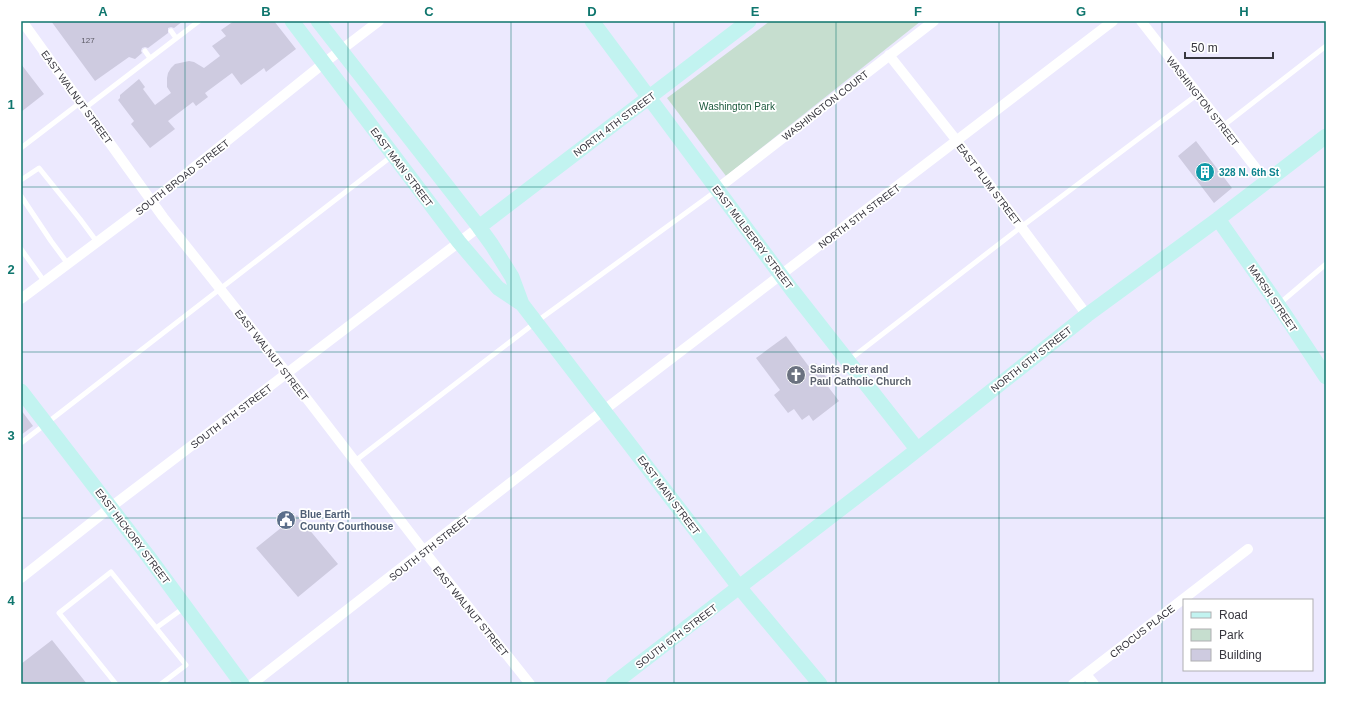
<svg xmlns="http://www.w3.org/2000/svg" width="1347" height="705" font-family="Helvetica,sans-serif">
  <style>
    .green { fill: #c6decf }
    .building { fill: #cecbe0 }
    .lines { fill: none; stroke-linecap: round; stroke-linejoin: round }
    .lane { stroke: #fff; stroke-width: 5 }
    .street { stroke: #fff; stroke-width: 10 }
    .secondary { stroke: #c2f3f0; stroke-width: 15 }
    .grid { fill: none; stroke: #0f766e; stroke-width: 1; stroke-opacity: 0.55 }
    .labels { text-anchor: middle; stroke-width: 3.5; stroke-linejoin: round; paint-order: stroke }
    .number-label { font-size: 8px; fill: #5d5b66 }
    .street-label { font-size: 10px; fill: #37363e; stroke: #fff }
    .park-label { font-size: 10px; fill: #185639; stroke: #fff }
    .culture-label { font-size: 10px; font-weight: bold; fill: #0d838f; stroke: #fff; text-anchor: start }
    .worship-label { font-size: 10px; font-weight: bold; fill: #5b616d; stroke: #fff; text-anchor: start }
    .service-label { font-size: 10px; font-weight: bold; fill: #4e5e75; stroke: #fff; text-anchor: start }
    .neatline { fill: none; stroke: #0f766e; stroke-width: 1.5 }
    .grid-label { font-size: 13px; text-anchor: middle; font-weight: bold; fill: #0f766e }
  </style>
  <rect width="100%" height="100%" fill="#ece9fe"/>
  <path class="green" d="M770 21H921L726 176 667 98Z"/>
  <path class="building" d="M51 21H183L174 28 171 27 168 28V33L148 48 145 47 142 48 141 51 142 53 135 59 129 57 95 81Z
    M234 21H274L296 49 266 72 264 68 241 85 232 73 205 93 208 97 196 106 193 102 168 121 175 129 150 148 131 124 134 121 118 100 120 98V95L139 79 145 87 143 89 155 105 171 93 167 87V78L168 73 171 68 175 64 189 61 194 62 204 68 220 56 212 46 226 36 221 30Z
    M21 64 44 94 21 112Z
    M1196 141 1232 188 1214 203 1178 156Z
    M786 336 810 368 816 363 829 381 826 384 839 401 813 421 809 415 802 420 794 409 788 413 774 395 780 390 756 358Z
    M21 410 33 426 21 435Z
    M297 515 338 564 298 597 256 548Z
    M52 640 87 684H21V664Z"/>
  <g class="lines">
    <path class="lane" d="M171 31 176 38
      M145 51 150 58
      M85 108 199 21
      M1223 126 1326 46
      M21 148 81 102
      M21 180 39 168 80 219 97 242
      M21 196 51 241 68 264
      M21 249 44 281
      M1279 304 1326 264
      M849 360 1021 227 1198 94
      M21 443 392 156
      M355 461 536 322 716 191
      M156 628 185 607
      M116 684 59 613 111 572 186 665 161 684"/>
    <path class="street" d="M22 21 163 217 287 373 424 551 530 684
      M1141 21 1266 181
      M889 55 957 141 1087 315
      M717 189 934 21
      M21 299 152 201 324 63 379 21
      M21 578 111 507 479 227
      M1086 674 1094 684
      M252 684 604 410 1113 21
      M1073 684 1248 549"/>
    <path class="secondary" d="M292 21 459 242 498 288 522 304
      M318 21 479 227 492 245 512 277 522 304 739 587 820 684
      M592 21 792 290 917 449
      M1218 219 1283 312 1326 377
      M479 227 749 21
      M21 391 148 556 242 684
      M613 684 903 461 1087 315 1218 219 1326 136"/>
  </g>
  <path class="grid" d="M185 21V684M348 21V684M511 21V684M674 21V684M836 21V684M999 21V684M1162 21V684M21 187H1326M21 352H1326M21 518H1326"/>
  <defs>
    <g id="building-disc" transform="scale(1)"><circle r="9.5" fill="#0f9aa8" stroke="#fff"/><path d="M-4-6H4V6H1V3H-1V6H-4ZM-2.5-4.3h1.7v1.8h-1.7ZM.8-4.3h1.7v1.8H.8ZM-2.5-1h1.7V.8h-1.7ZM.8-1h1.7V.8H.8Z" fill="#fff"/></g>
    <g id="church-disc" transform="scale(1)"><circle r="9.5" fill="#6b7280" stroke="#fff"/><path d="M-1.2-6h2.4v3.5h3.3v2.4h-3.3V6h-2.4V-.1h-3.3v-2.4h3.3Z" fill="#fff"/></g>
    <g id="civic-disc" transform="scale(1)"><circle r="9.5" fill="#5c6f8a" stroke="#fff"/><path d="M-.6-6.5H3V-4.5H.6V-3L4-1V1h2V6H-6V1h2V-1L-.6-3ZM-1.2 2.5V6h2.4V2.5Z" fill="#fff"/></g>
  </defs>
  <g fill-rule="evenodd">
    <use href="#building-disc" x="1205" y="172"/>
    <use href="#church-disc" x="796" y="375"/>
    <use href="#civic-disc" x="286" y="520"/>
  </g>
  <g class="labels">
    <g class="number-label">
      <text x="88" y="43">127</text>
    </g>
    <g class="street-label">
      <text transform="translate(77 97) rotate(54)" y="4">EAST WALNUT STREET</text>
      <text transform="translate(1203 101) rotate(52)" y="4">WASHINGTON STREET</text>
      <text transform="translate(825 105) rotate(-38)" y="4">WASHINGTON COURT</text>
      <text transform="translate(614 124) rotate(-37)" y="4">NORTH 4TH STREET</text>
      <text transform="translate(402 167) rotate(53)" y="4">EAST MAIN STREET</text>
      <text transform="translate(182 177) rotate(-38)" y="4">SOUTH BROAD STREET</text>
      <text transform="translate(989 184) rotate(53)" y="4">EAST PLUM STREET</text>
      <text transform="translate(859 216) rotate(-37)" y="4">NORTH 5TH STREET</text>
      <text transform="translate(753 237) rotate(53)" y="4">EAST MULBERRY STREET</text>
      <text transform="translate(1273 298) rotate(56)" y="4">MARSH STREET</text>
      <text transform="translate(272 355) rotate(52)" y="4">EAST WALNUT STREET</text>
      <text transform="translate(1031 359) rotate(-38)" y="4">NORTH 6TH STREET</text>
      <text transform="translate(231 416) rotate(-37)" y="4">SOUTH 4TH STREET</text>
      <text transform="translate(669 495) rotate(53)" y="4">EAST MAIN STREET</text>
      <text transform="translate(133 536) rotate(53)" y="4">EAST HICKORY STREET</text>
      <text transform="translate(429 548) rotate(-38)" y="4">SOUTH 5TH STREET</text>
      <text transform="translate(471 611) rotate(51)" y="4">EAST WALNUT STREET</text>
      <text transform="translate(1142 631) rotate(-38)" y="4">CROCUS PLACE</text>
      <text transform="translate(676 636) rotate(-37)" y="4">SOUTH 6TH STREET</text>
    </g>
    <g class="park-label">
      <text x="737" y="110">Washington Park</text>
    </g>
    <g class="culture-label">
      <text x="1219" y="176">328 N. 6th St</text>
    </g>
    <g class="worship-label">
      <text x="810" y="373">Saints Peter and<tspan x="810" dy="12">Paul Catholic Church</tspan></text>
    </g>
    <g class="service-label">
      <text x="300" y="518">Blue Earth<tspan x="300" dy="12">County Courthouse</tspan></text>
    </g>
  </g>
  <rect width="1347" height="705" fill="none" stroke="#ffffff" stroke-width="44"/>
  <rect x="1183" y="599" width="130" height="72" fill="#ffffff" stroke="#afafb2"/>
  <rect x="1191" y="612" width="20" height="6" fill="#c2f3f0" stroke="#afafb2"/>
  <text x="1219" y="619" font-size="12" fill="#37363e">Road</text>
  <rect x="1191" y="629" width="20" height="12" fill="#c6decf" stroke="#afafb2"/>
  <text x="1219" y="639" font-size="12" fill="#37363e">Park</text>
  <rect x="1191" y="649" width="20" height="12" fill="#cecbe0" stroke="#afafb2"/>
  <text x="1219" y="659" font-size="12" fill="#37363e">Building</text>
  <path d="M1185 52v6h88v-6" fill="none" stroke="#37363e" stroke-width="2"/>
  <text x="1191" y="52" font-size="12" fill="#37363e" stroke="#ffffff" stroke-width="3" paint-order="stroke">50 m</text>
  <rect x="22" y="22" width="1303" height="661" class="neatline"/>
  <g class="grid-label">
    <text x="103" y="16">A</text>
    <text x="266" y="16">B</text>
    <text x="429" y="16">C</text>
    <text x="592" y="16">D</text>
    <text x="755" y="16">E</text>
    <text x="918" y="16">F</text>
    <text x="1081" y="16">G</text>
    <text x="1244" y="16">H</text>
    <text x="11" y="109">1</text>
    <text x="11" y="274">2</text>
    <text x="11" y="440">3</text>
    <text x="11" y="605">4</text>
  </g>
</svg>
